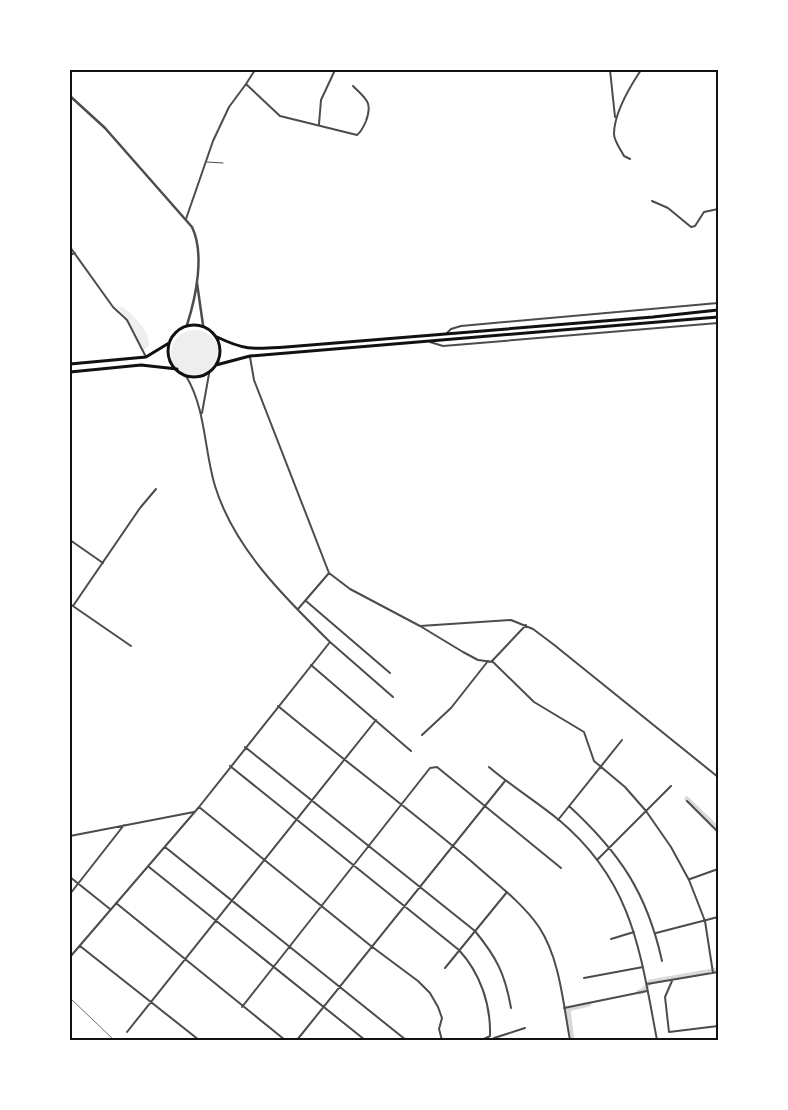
<svg xmlns="http://www.w3.org/2000/svg" width="788" height="1110" font-family="'Public Sans',sans-serif">
  <style>
    .green { fill: #eee }
    .lines { fill: none; stroke-linecap: round; stroke-linejoin: round }
    .canal { stroke: #d9d9d9; stroke-width: 5 }
    .service { stroke: #4c4c4c; stroke-width: 1 }
    .minor { stroke: #4c4c4c; stroke-width: 2 }
    .tertiary { stroke: #4c4c4c; stroke-width: 2.5 }
    .trunk { stroke: #111; stroke-width: 3 }
    .rail { stroke: #707070; stroke-width: 1 }
    .neatline { fill: none; stroke: #111; stroke-width: 2 }
  </style>
  <rect width="100%" height="100%" fill="#fff"/>
  <path class="green" d="M117 307H123C134 317 150 329 149 346L141 352 128 319Z
    M171 354a24 24 0 1 1 48 0a24 24 0 1 1-48 0Z"/>
  <g class="lines">
    <path class="canal" d="M687 799 718 829
      M639 992 643 991 650 982 718 970
      M572 1040 568 1009 589 1004"/>
    <path class="service" d="M207 162 223 163"/>
    <path class="minor" d="M255 70 246 84 280 116 357 135C362 131 364 126 366 121 373 102 366 99 353 86
      M610 70 615 117
      M319 124 321 100 335 70
      M630 159 624 156C621 150 614 141 614 134 614 113 629 88 641 70
      M652 201 668 208 691 227 695 226 704 212 718 209
      M186 219 213 141 229 107 246 84
      M70 247 113 307 127 320 146 357
      M70 255 75 253
      M447 333 451 329 461 326 718 303
      M430 342 443 346 718 323
      M250 357 254 380 329 573 350 589 420 626 463 652 478 660 493 662 534 702 584 732 594 761 625 787 646 811 671 847 689 880 705 921 713 973
      M202 413 209 374
      M70 540 103 563
      M306 601 390 673
      M70 604 131 646
      M73 606 140 508 156 489
      M298 609 329 573
      M420 626 511 620 533 629 553 644 718 777
      M330 642 393 697
      M492 661 526 625
      M311 665 411 751
      M278 706C342 759 408 808 471 861 494 882 521 901 539 927 560 959 563 1003 570 1040
      M422 735 451 708 488 661
      M245 747 475 931C497 958 505 974 511 1008
      M230 766 459 950C480 973 491 1004 490 1036
      M489 767C511 786 536 801 559 820 633 882 640 951 657 1040
      M687 801 718 832
      M569 806C620 853 647 893 662 961
      M199 807 371 946 418 981 430 993 438 1007 442 1018 439 1029 442 1040
      M558 820 622 740
      M70 836 194 812
      M165 847 406 1040
      M597 860 671 786
      M149 867 365 1040
      M70 877 110 909
      M690 879 718 869
      M70 894 124 825
      M116 903 285 1040
      M656 933 718 917
      M611 939 634 932
      M80 946 199 1040
      M70 957 199 807 330 642C285 598 234 548 215 486 204 450 206 409 186 376
      M445 968 507 892
      M584 978 643 967
      M672 981 665 997 669 1032 718 1026
      M647 984 718 972
      M242 1007 430 768 437 767 561 868
      M564 1008 647 991
      M127 1032 376 720
      M494 1038 525 1028
      M297 1040 505 781
      M482 1040 490 1036"/>
    <path class="tertiary" d="M70 96 105 128 192 227C205 254 196 297 187 325
      M197 283 203 325"/>
    <path class="trunk" d="M168 351a26 26 0 1 1 52 0a26 26 0 1 1-52 0Z
      M217 337C246 351 254 349 286 347L653 317 718 310
      M70 364 146 357 169 343
      M216 365 250 356 718 317
      M70 372 141 365 177 369"/>
    <path class="rail" d="M70 998 114 1040"/>
  </g>
  <rect width="788" height="1110" fill="none" stroke="#ffffff" stroke-width="142"/>
  <rect x="71" y="71" width="646" height="968" class="neatline"/>
</svg>
